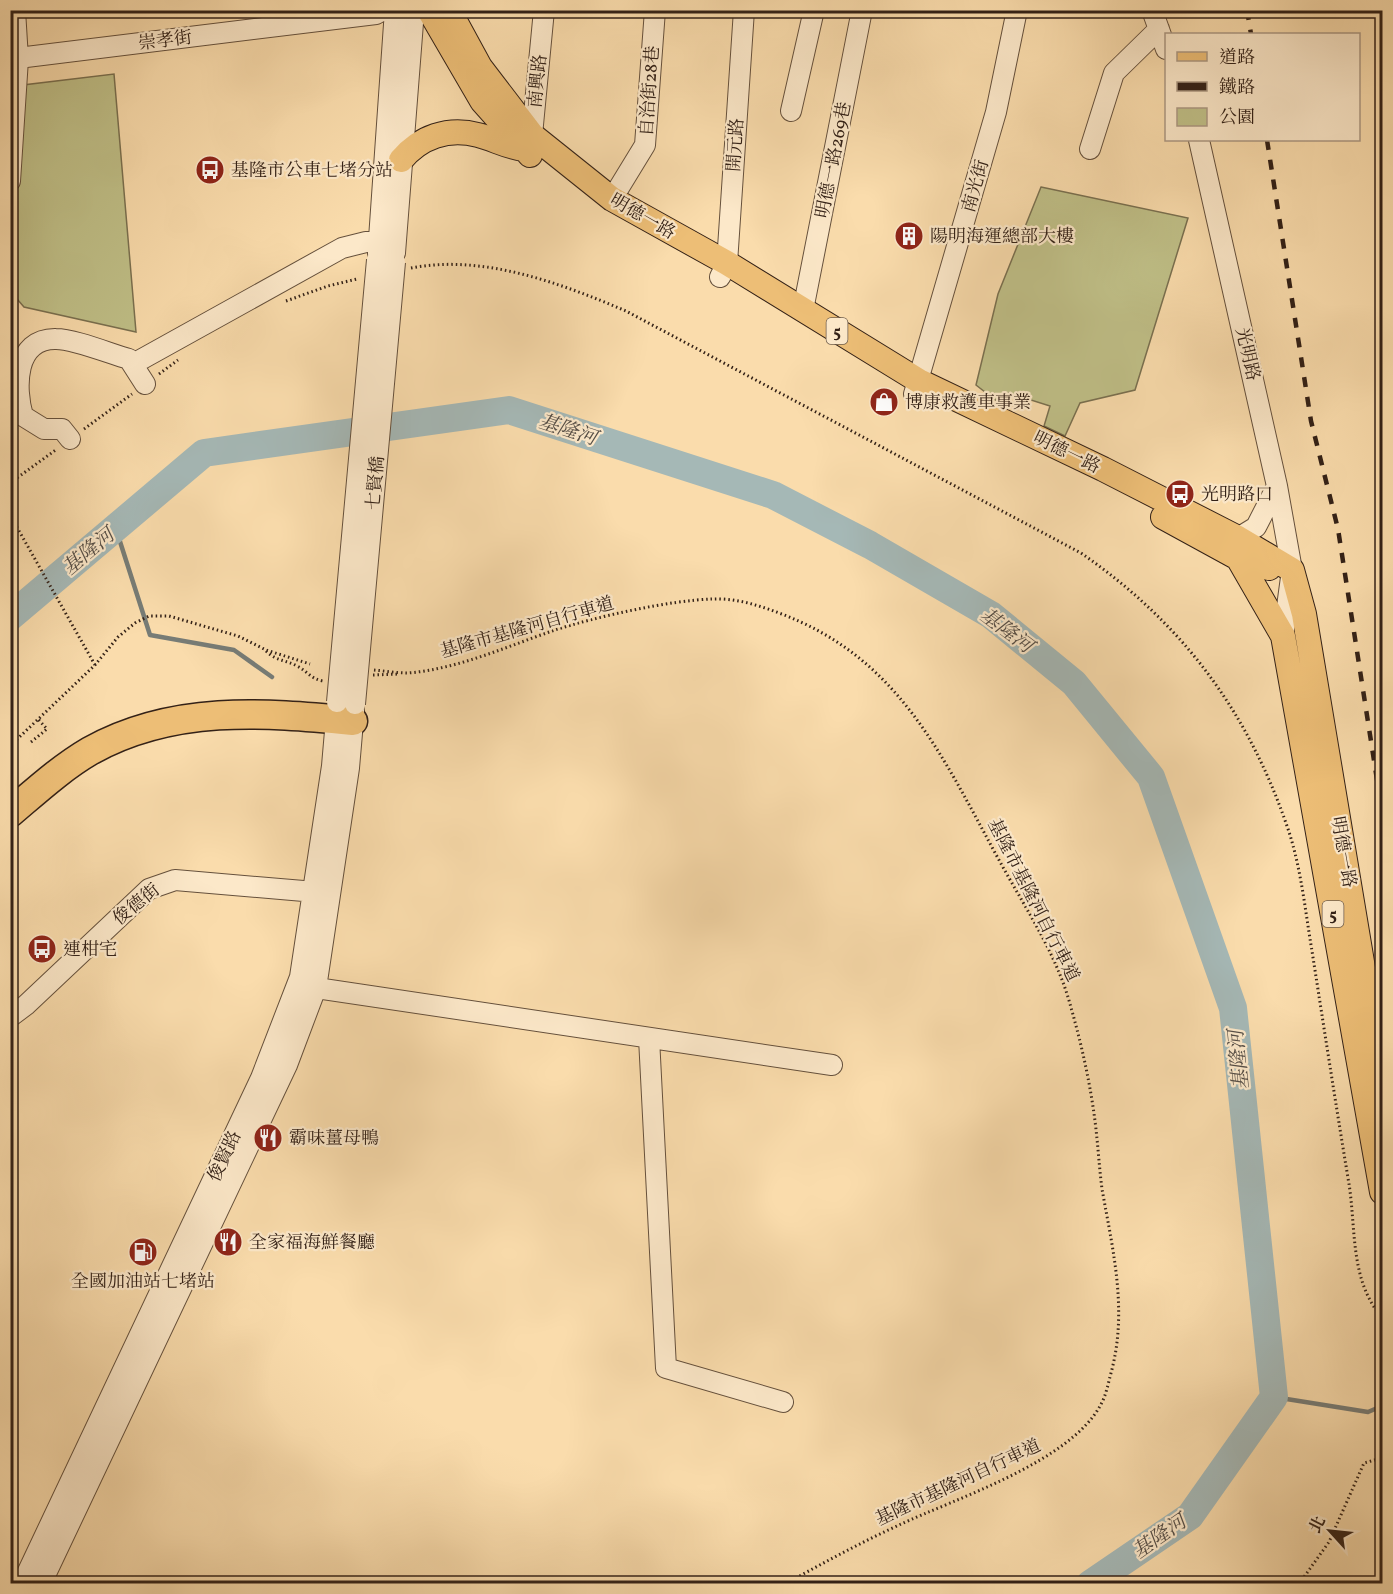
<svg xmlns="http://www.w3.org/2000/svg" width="1393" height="1594" font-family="Vollkorn,'Noto Serif TC',serif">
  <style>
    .green { fill: #c0c088; stroke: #7a7050; stroke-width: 1.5 }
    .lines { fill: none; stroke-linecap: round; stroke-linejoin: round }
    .stream { stroke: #777c76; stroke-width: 4.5 }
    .river { stroke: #a5b8b6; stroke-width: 28 }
    .minor-casing { stroke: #65503c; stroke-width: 22 }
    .major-casing { stroke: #332117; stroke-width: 26 }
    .highway-casing { stroke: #332117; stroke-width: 31 }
    .path { stroke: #332117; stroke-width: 3; stroke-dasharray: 1.5 3; stroke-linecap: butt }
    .minor { stroke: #fce8c9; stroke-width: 20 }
    .major { stroke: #edbe76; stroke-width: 24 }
    .highway { stroke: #edbe76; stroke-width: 28 }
    .rail { stroke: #332117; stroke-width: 4.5; stroke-dasharray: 10 10; stroke-linecap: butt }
    .minor-bridge-casing { stroke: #65503c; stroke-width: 22; stroke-linecap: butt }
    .minor-bridge { stroke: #fce8c9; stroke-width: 20 }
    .labels { text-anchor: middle; stroke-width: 4.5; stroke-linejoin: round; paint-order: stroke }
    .shield { fill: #fce8c9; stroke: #6f5d4c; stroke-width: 1.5 }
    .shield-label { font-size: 16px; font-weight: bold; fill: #332117 }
    .street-label { font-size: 18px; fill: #332117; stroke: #fce8c9 }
    .poi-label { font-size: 18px; fill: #332117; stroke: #fce8c9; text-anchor: start }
    .water-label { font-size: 20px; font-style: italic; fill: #554e47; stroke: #fce8c9 }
  </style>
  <rect width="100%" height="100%" fill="#fadcac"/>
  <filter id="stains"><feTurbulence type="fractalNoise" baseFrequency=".00333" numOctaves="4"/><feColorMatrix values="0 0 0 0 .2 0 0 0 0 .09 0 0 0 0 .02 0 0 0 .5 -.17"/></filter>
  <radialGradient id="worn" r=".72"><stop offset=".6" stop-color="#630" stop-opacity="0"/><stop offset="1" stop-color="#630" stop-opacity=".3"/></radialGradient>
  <path class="green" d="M114 74 136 332 24 307 11 292 23 85Z
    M1041 187 1188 218 1135 390 1080 403 1065 436 1044 426 1050 406 1009 393 1003 406 976 385 998 294Z"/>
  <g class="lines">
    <path class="stream" d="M115 526 150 635 234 650 272 677
      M1274 1397 1368 1412 1382 1406"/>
    <path class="river" d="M10 617 204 453 509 410 773 495 870 545 991 615 1074 683 1151 777 1233 1008 1274 1397 1190 1516 1090 1584"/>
    <g class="minor-casing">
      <path id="minor" d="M1152 10 1166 49
        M10 59 376 14 383 10
        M791 111 814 10
        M532 135 544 10
        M1199 140 1277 486 1292 570 1283 636
        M1090 149 1114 73 1159 29
        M10 181 18 59 15 10
        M612 199 645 145 655 10
        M378 253 395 10
        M395 253 414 10
        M720 277 727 263 744 10
        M803 310 862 10
        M133 364 342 248 366 242 396 241
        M914 394 996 112 1017 10
        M70 439 62 429H44L23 416C15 389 14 338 56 339 74 339 111 354 129 359L145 384
        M1238 538 1256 527 1277 486
        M303 986 832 1065
        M10 1017 26 1005 149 889 175 880 327 893
        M649 1038 666 1368 783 1402
        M22 1584 261 1078 300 977 332 766 337 708
        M41 1584 287 1065 316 988 349 768 354 710"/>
    </g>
    <g class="major-casing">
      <path id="major" d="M429 10 482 101 530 155
        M449 10 480 67 532 135 612 199 727 263 919 381 1103 469 1238 538 1292 570 1304 614 1382 1082
        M401 160C420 137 448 127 478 135 494 139 507 147 524 149L525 146
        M1163 517 1238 558 1269 568
        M1238 558 1283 636 1382 1192"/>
    </g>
    <g class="highway-casing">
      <path id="highway" d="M10 813C36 791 61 768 90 751 172 705 263 712 353 721"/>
    </g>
    <path class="path" d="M411 268C483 254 560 283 626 311L1081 553C1182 623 1247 710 1287 826 1301 866 1305 910 1312 951 1324 1028 1336 1106 1349 1184 1356 1228 1350 1282 1382 1317
      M286 301 328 286 357 279
      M159 374 178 360
      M84 429 132 394
      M10 483 57 449
      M10 515 95 665
      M266 651C276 661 286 660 297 666 307 671 311 679 323 681
      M374 670C385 671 397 673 408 673 458 669 508 646 555 630 595 617 671 600 713 599 735 598 758 605 779 613 899 657 942 756 999 860 1024 906 1056 953 1070 1004 1081 1042 1090 1082 1095 1121 1098 1144 1099 1166 1102 1189 1113 1251 1128 1311 1111 1373 1108 1384 1106 1396 1100 1406 1069 1462 957 1498 899 1525 860 1543 823 1563 785 1584
      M373 675 399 674
      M31 742 47 729 38 719
      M10 746 95 665 118 637 135 623 149 616H169L238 636 266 650 310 664
      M1299 1584 1329 1542 1364 1463 1382 1458"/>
    <use href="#minor" class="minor"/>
    <use href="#major" class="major"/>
    <use href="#highway" class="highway"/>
    <path class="rail" d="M1247 10 1251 34
      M1267 140 1311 421 1338 529 1382 812"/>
    <g class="minor-bridge-casing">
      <path id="minor-bridge" d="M337 702 377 260
        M355 704 395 262"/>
    </g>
    <use href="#minor-bridge" class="minor-bridge"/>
  </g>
  <defs>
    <g id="bus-disc" transform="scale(1.5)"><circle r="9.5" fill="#8f2418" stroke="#fce8c9"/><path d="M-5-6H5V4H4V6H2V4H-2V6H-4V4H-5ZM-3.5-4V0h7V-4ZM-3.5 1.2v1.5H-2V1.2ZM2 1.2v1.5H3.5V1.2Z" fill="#fff"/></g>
    <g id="building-disc" transform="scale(1.5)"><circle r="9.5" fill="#8f2418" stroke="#fce8c9"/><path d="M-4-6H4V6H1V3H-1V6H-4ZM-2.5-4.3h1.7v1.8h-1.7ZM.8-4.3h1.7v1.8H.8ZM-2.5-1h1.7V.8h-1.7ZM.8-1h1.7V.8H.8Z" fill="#fff"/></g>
    <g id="shop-disc" transform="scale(1.5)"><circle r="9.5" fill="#8f2418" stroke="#fce8c9"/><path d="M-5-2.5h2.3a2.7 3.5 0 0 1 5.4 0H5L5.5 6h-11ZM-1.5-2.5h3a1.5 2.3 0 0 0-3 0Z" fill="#fff"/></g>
    <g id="restaurant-disc" transform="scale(1.5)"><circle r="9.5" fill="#8f2418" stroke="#fce8c9"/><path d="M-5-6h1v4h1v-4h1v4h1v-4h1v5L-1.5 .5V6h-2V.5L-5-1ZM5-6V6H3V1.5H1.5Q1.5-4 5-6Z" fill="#fff"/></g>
    <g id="fuel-disc" transform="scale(1.5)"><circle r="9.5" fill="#8f2418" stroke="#fce8c9"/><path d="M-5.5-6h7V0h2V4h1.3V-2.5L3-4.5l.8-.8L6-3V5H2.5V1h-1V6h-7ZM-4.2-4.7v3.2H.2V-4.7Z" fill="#fff"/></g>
  </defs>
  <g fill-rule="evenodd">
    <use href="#bus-disc" x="210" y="170"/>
    <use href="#building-disc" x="909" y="236"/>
    <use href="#shop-disc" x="884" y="402"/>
    <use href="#bus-disc" x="1180" y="494"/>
    <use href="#bus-disc" x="42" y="949"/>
    <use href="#restaurant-disc" x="268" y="1138"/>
    <use href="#restaurant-disc" x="228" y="1242"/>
    <use href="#fuel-disc" x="143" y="1252"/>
  </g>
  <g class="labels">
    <g class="shield">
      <rect x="826.5" y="318" width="21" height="26" rx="4.5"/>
      <rect x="1322.5" y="901" width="21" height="26" rx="4.5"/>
    </g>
    <g class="shield-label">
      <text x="837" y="337">5</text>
      <text x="1333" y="920">5</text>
    </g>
    <g class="street-label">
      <text transform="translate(165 40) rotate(-7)" y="6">崇孝街</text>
      <text transform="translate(537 81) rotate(-84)" y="6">南興路</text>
      <text transform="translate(649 91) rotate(-86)" y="6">自治街28巷</text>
      <text transform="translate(735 145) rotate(-86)" y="6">開元路</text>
      <text transform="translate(833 160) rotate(-79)" y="6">明德一路269巷</text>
      <text transform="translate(975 186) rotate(-74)" y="6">南光街</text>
      <text transform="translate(643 216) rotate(30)" y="6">明德一路</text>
      <text transform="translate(1248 354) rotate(77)" y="6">光明路</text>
      <text transform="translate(1067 452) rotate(26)" y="6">明德一路</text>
      <text transform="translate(375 483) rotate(-85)" y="6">七賢橋</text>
      <text transform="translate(527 627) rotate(-16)" y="6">基隆市基隆河自行車道</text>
      <text transform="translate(1344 852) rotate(80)" y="6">明德一路</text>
      <text transform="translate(1034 900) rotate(63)" y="6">基隆市基隆河自行車道</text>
      <text transform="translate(136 904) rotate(-39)" y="6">俊德街</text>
      <text transform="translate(224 1156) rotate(-65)" y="6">俊賢路</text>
      <text transform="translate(958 1482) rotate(-25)" y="6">基隆市基隆河自行車道</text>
    </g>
    <g class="poi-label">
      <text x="231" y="176">基隆市公車七堵分站</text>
      <text x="930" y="242">陽明海運總部大樓</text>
      <text x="905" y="408">博康救護車事業</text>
      <text x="1201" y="500">光明路口</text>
      <text x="63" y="955">連柑宅</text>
      <text x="289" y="1144">霸味薑母鴨</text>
      <text x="249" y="1248">全家福海鮮餐廳</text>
      <text x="143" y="1287" text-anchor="middle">全國加油站七堵站</text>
    </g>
    <g class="water-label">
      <text transform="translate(568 429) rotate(18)" y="7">基隆河</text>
      <text transform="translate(88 551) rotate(-40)" y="7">基隆河</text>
      <text transform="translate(1007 630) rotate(37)" y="7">基隆河</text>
      <text transform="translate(1238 1060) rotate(-96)" y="7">基隆河</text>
      <text transform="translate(1159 1536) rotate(-35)" y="7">基隆河</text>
    </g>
  </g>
  <rect width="1393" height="1594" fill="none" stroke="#fadcac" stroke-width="36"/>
  <rect x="12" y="12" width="1369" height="1570" fill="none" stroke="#332117" stroke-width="3"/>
  <rect x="18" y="18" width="1357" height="1558" fill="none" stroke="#332117" stroke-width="1.5"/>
  <rect x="1165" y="33" width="195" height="108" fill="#fce8c9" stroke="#ac9882" stroke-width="1.5"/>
  <rect x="1177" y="52" width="30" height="9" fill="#edbe76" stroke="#ac9882" stroke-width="1.5"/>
  <text x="1219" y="63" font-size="18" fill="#332117">道路</text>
  <rect x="1177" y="82" width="30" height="9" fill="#332117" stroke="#ac9882" stroke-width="1.5"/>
  <text x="1219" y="93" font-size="18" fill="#332117">鐵路</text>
  <rect x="1177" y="108" width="30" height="18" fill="#c0c088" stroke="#ac9882" stroke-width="1.5"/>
  <text x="1219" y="123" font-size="18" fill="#332117">公園</text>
  <g transform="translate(1330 1531) rotate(297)" stroke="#fce8c9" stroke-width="4.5" paint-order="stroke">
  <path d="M0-4.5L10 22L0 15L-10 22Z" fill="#332117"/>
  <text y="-9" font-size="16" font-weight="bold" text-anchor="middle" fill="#332117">北</text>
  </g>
  <rect width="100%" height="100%" filter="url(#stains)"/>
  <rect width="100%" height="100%" fill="url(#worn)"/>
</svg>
